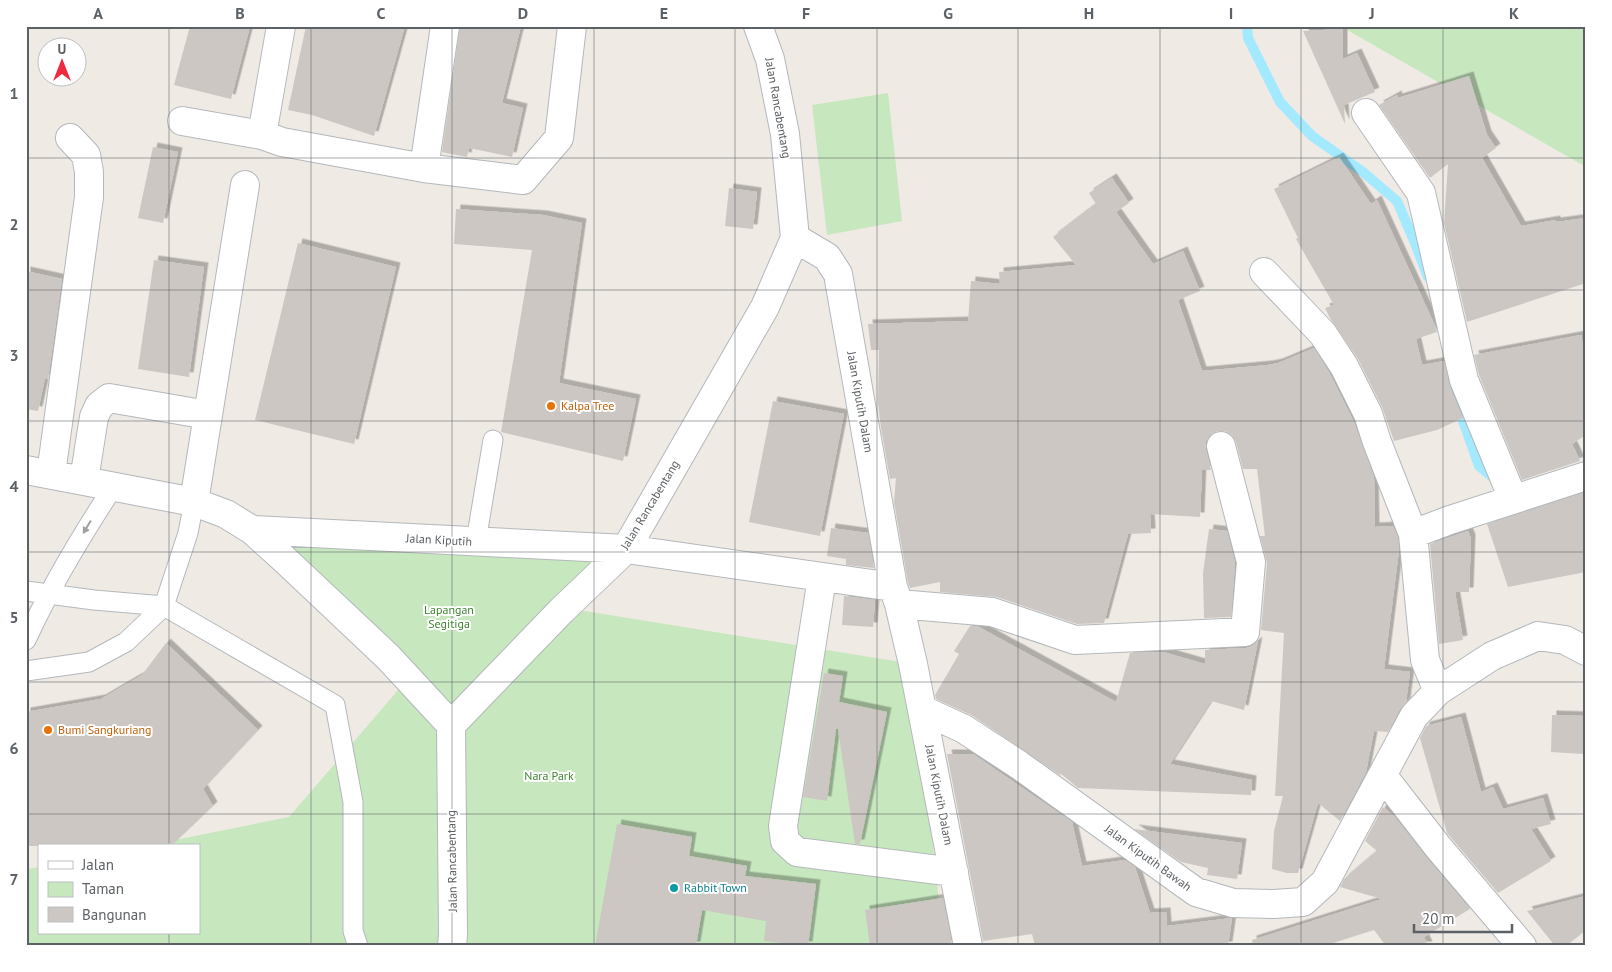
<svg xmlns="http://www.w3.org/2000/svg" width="1612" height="972" font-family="'PT Sans',sans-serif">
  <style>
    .green { fill: #c7e7bf }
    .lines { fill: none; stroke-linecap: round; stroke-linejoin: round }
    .stream { stroke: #a3e9ff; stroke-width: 10 }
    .building { fill: #ccc7c3; filter: url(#shadow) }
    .lane-casing { stroke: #b4b8bb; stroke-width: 21 }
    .street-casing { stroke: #b4b8bb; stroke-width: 30 }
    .lane { stroke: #fff; stroke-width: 19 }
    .street { stroke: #fff; stroke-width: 28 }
    .oneway { fill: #9da0a3 }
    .grid { fill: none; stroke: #5c6165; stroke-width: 1; stroke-opacity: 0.55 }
    .food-dot { fill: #e8710a; stroke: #fff; stroke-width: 2 }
    .culture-dot { fill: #0f9aa8; stroke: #fff; stroke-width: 2 }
    .labels { text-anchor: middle; stroke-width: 4; stroke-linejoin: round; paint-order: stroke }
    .street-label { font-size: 12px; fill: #5c6165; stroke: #fff }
    .food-label { font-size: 12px; fill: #c56008; stroke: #fff; text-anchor: start }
    .park-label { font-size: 12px; fill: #3f8532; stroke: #fff }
    .culture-label { font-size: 12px; fill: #0d838f; stroke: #fff; text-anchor: start }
    .neatline { fill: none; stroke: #5c6165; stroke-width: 2 }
    .grid-label { font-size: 16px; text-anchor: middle; font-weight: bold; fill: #5c6165 }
  </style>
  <defs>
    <filter id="shadow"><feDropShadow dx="4.5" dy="-4.5" stdDeviation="0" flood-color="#0004"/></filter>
  </defs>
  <rect width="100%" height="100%" fill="#efeae4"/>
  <path class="green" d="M1343 26H1586V167L1349 31Z
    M888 93 902 221 827 235 812 105Z
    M278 541 597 560 554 606 913 664 944 946H26L27 869 39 867V933H199V846H145L289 817 412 674Z"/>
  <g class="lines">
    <path class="stream" d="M1247 26 1248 38 1280 102 1312 136 1363 172 1397 201 1415 243 1428 277
      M1452 381 1455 398 1479 466 1497 481"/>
  </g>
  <path class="building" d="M190 26H250L231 99 174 85Z
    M306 26H405L374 136 312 115 288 110Z
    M460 26H521L502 103 523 108 512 157 469 148 467 157 442 152Z
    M1343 29V59L1357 53 1375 92 1344 105 1345 124 1303 31Z
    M1469 76 1487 135 1496 148 1482 158 1521 226 1556 220V222L1586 218V283L1467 322 1444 223 1448 164 1430 178 1379 105 1397 95 1398 98Z
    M153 147 178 152 163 223 138 218Z
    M1339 157 1371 204 1377 200 1436 328 1437 332 1416 339 1422 365 1444 361 1450 386 1463 418 1437 430 1394 441 1382 407 1358 359 1330 318 1325 308 1334 305 1296 239 1298 238 1274 189Z
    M1112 178 1129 203 1116 212 1153 264 1183 251 1200 291 1178 300 1202 371 1268 365 1278 363 1314 348 1330 374 1353 420 1374 477 1375 527 1393 526 1398 538 1399 550 1384 669 1410 672 1406 702 1400 709 1388 732 1374 731 1366 772 1340 821 1318 803 1298 873H1287L1272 869 1274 831 1283 796H1275L1284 633 1261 630 1267 563 1260 536H1265L1257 469H1243L1236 442 1232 435 1225 431H1217L1210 435 1206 441V450L1211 470H1202L1200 517 1150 514 1151 533 1128 534 1104 623 1077 624 997 597 940 592V582L910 588 908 583 894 502 896 478 890 479 881 428 878 403 879 350H871L868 324 968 321 971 281 1000 284 999 272 1076 265 1053 237 1096 204 1089 193Z
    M729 188 757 192 753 229 725 226Z
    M456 209 543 215 582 223 559 383 636 399 623 461 501 432 532 250 454 244Z
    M298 243 396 267 354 444 255 420Z
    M154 260 204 267 189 377 138 369Z
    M26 271 62 279 48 379 45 378 38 411 26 409Z
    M1581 335 1586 361V435L1572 444 1580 461 1522 480 1479 375 1474 355Z
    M773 401 844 414 820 536 749 522Z
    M1586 492V572L1508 587 1487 524Z
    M831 528 868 533 874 568 846 565V559L827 556Z
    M1209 529 1227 531 1235 563 1231 617 1204 618 1203 573Z
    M1468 531 1471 539 1469 592H1455L1463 640 1439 644 1430 544Z
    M844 596 875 600 873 627 842 625Z
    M970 626H977L1116 702 1130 653 1163 652 1205 664V650L1246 648 1252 646 1258 641 1244 710 1211 701 1170 764 1252 780 1251 795 1078 788 1060 773 1061 776 973 716 936 699 935 695 959 654 954 651Z
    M166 643 258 730 203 789 213 806 171 846H26V712L101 699 142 675Z
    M824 673 843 676 839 702 887 712 860 844H855L838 729H836L827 801 803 797Z
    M1552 715 1584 716 1583 754 1551 752Z
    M1461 717 1481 792 1493 787 1503 809 1543 798 1551 824 1531 829 1551 861 1498 893 1447 833 1420 738 1426 726Z
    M947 754H973L1072 822 1082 866 1125 860 1135 867 1150 913 1166 912 1167 926 1232 918 1228 946H1035L1032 934 983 941Z
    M1383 807 1394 816 1426 857 1470 909 1424 937 1428 946H1386L1374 930 1324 946H1253L1252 940 1382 899 1340 887 1344 879 1377 851 1365 841Z
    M617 824 692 837 689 856 747 866 745 876 816 884 808 946 764 941 766 921 702 910 696 946H595Z
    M1134 829 1242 843 1237 879 1207 875 1208 868 1181 862Z
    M1586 896V930L1566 946H1555L1527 911Z
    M943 898 952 945 870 946 865 910Z"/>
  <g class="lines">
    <g class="lane-casing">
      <path id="lane" d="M476 541 493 440
        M26 591 94 600 164 606 335 705 353 802V931L358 946
        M26 640C51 586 81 536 114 486
        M26 671 89 662 126 642 164 606 188 533 194 502"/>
    </g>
    <g class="street-casing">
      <path id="street" d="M1366 113 1421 193 1464 380 1513 499
        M182 121 262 135 282 142 424 168 523 180 559 138 572 26
        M262 135 281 26
        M424 168 445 26
        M795 238 827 257 838 274 893 587 899 604 913 664 968 946
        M1264 272 1323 334 1344 366 1368 414 1377 442 1413 534
        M26 470 194 502 226 514 252 530 284 559 388 657 451 725
        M51 474 89 197V172L86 155 70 138
        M84 480 94 417 99 406 109 398 208 415
        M194 502 245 185
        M252 530 626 549 893 587
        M822 578 783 826 785 841 797 852 954 872
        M899 604 992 612 1075 640 1245 632 1251 562 1221 446
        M1438 691 1425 660 1413 534 1450 520 1586 476
        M923 710 964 729 1019 765 1196 892 1233 903 1274 904 1303 902 1325 882 1414 716 1438 691 1492 656 1538 636 1565 640 1586 651
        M1383 776 1438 847 1522 946
        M452 946 453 934 451 725 561 611 626 549 765 307 795 238 785 134 770 59 758 26"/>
    </g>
    <use href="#lane" class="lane"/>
    <use href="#street" class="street"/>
  </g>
  <defs><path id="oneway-solid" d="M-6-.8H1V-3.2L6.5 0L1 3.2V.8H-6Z" transform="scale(1.25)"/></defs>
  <use class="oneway" href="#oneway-solid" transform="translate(87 527) rotate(121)"/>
  <path class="grid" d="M169 26V846M311 26V946M452 26V946M594 26V946M735 26V946M877 26V946M1018 26V946M1160 26V946M1301 26V946M1443 26V946M26 158H1586M26 290H1586M26 421H1586M26 552H1586M26 682H1586M26 814H1586M169 933V946"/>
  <g class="food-dot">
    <circle cx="551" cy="406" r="5"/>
    <circle cx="48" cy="730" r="5"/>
  </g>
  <circle class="culture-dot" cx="674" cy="888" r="5"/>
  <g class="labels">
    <g class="street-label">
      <text transform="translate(778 108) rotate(80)" y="4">Jalan Rancabentang</text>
      <text transform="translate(860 402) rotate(80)" y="4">Jalan Kiputih Dalam</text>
      <text transform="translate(650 505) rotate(-59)" y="4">Jalan Rancabentang</text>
      <text transform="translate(439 540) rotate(3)" y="4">Jalan Kiputih</text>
      <text transform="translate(939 795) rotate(79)" y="4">Jalan Kiputih Dalam</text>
      <text transform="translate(1148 858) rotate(36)" y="4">Jalan Kiputih Bawah</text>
      <text transform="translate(452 861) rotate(-91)" y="4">Jalan Rancabentang</text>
    </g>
    <g class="food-label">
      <text x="561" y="410">Kalpa Tree</text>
      <text x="58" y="734">Bumi Sangkuriang</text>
    </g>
    <g class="park-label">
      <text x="449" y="614">Lapangan<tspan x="449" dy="14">Segitiga</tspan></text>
      <text x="549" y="780">Nara Park</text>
    </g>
    <g class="culture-label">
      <text x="684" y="892">Rabbit Town</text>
    </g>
  </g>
  <rect width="1612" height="972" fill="none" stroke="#ffffff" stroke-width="55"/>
  <rect x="38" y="844" width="162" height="90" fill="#ffffff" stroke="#bec0c1"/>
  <rect x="48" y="861" width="25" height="8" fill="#ffffff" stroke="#bec0c1"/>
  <text x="82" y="870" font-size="15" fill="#5c6165">Jalan</text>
  <rect x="48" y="882" width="25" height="15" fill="#c7e7bf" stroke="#bec0c1"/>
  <text x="82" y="894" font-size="15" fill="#5c6165">Taman</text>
  <rect x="48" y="907" width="25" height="15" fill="#ccc7c3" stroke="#bec0c1"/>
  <text x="82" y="920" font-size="15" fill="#5c6165">Bangunan</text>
  <g transform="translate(62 62)"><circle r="24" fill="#ffffff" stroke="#bec0c1"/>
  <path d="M0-4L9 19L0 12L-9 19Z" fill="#ee2a41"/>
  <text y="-8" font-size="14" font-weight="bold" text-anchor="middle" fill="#5c6165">U</text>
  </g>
  <path d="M1414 924v8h98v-8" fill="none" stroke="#5c6165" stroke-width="2.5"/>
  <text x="1422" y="924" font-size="15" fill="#5c6165" stroke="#ffffff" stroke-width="4" paint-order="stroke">20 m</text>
  <rect x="28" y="28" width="1556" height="916" class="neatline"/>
  <g class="grid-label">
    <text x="98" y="19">A</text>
    <text x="240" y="19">B</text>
    <text x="381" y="19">C</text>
    <text x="523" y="19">D</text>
    <text x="664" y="19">E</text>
    <text x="806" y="19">F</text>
    <text x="948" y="19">G</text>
    <text x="1089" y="19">H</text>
    <text x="1231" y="19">I</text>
    <text x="1372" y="19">J</text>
    <text x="1514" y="19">K</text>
    <text x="14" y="99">1</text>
    <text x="14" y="230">2</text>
    <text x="14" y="361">3</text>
    <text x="14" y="492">4</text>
    <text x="14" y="623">5</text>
    <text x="14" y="754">6</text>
    <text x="14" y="885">7</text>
  </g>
</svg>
